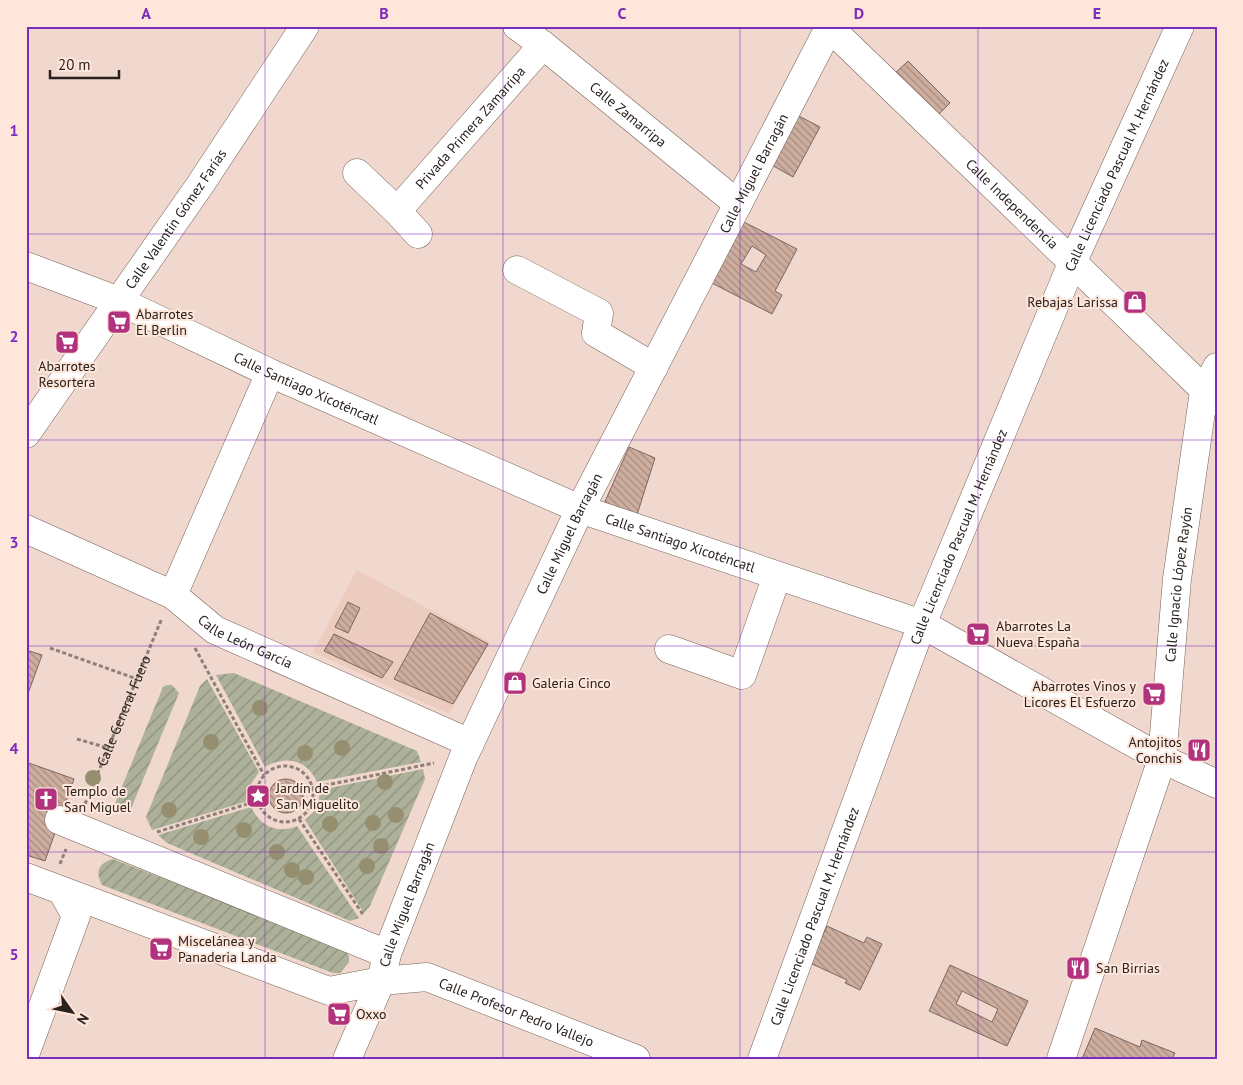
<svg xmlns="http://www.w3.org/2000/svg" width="1243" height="1085" font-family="'PT Sans',sans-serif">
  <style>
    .built { fill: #ecccbe }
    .garden { fill: url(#garden-furrows) }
    .building { fill: url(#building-back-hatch); stroke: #7c675e; fill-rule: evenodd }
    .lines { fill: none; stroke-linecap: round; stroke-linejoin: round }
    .minor-casing { stroke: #776259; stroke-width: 29 }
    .major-casing { stroke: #776259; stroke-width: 29 }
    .path { stroke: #8f7f78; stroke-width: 3; stroke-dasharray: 4 2.5; stroke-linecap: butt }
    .minor { stroke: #fff; stroke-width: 28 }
    .major { stroke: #fff; stroke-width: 28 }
    .tree { fill: #968f6f }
    .grid { fill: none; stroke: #7b2cbf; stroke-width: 1; stroke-opacity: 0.55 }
    .labels { text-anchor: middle; stroke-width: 4; stroke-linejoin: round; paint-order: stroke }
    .street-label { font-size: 14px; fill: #29211d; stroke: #fee6db }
    .poi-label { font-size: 14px; fill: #29211d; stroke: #fee6db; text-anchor: start }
    .neatline { fill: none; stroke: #7b2cbf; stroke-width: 2 }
    .grid-label { font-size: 16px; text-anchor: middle; font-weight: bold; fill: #7b2cbf }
  </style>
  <defs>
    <pattern id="garden-furrows" width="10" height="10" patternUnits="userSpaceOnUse" patternTransform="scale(1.25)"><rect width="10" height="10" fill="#adb19a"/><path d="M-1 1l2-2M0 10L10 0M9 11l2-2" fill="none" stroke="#8d907d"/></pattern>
    <pattern id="building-back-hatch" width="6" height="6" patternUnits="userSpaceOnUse" patternTransform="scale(1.25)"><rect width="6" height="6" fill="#cdad9e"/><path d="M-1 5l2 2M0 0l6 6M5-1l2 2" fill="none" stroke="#a68c80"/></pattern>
  </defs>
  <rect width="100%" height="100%" fill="#f0d8ce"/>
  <path class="built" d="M357 570 490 642 449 714 313 652Z"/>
  <path class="garden" d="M234 673 417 751 421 762 317 782C306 759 286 755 265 767L216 675Z
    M207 679 259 772 249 787 248 801 152 830 146 817 200 686Z
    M167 685H172L179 693 130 811 121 814 114 806 163 687Z
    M423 769 425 779 370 906 364 913 305 820 318 808 320 790Z
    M251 807C261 827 277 834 297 826L359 918 350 921 167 843 158 835Z
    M113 859 344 949 349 956V962L340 973H333L102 885C95 872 98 863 113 859Z"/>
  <path class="building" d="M908 61 950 103 935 118 893 75Z
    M797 115 820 127 793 177 770 164Z
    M740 220 797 249 775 291 782 295 772 314 708 281ZM752 246 766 255 756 272 741 264Z
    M629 447 655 458 636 518 603 506Z
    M348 602 360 608 348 633 335 627Z
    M430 613 488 644 453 704 394 679Z
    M334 634 393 662 382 678 324 651Z
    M26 650 42 655 26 699Z
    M26 762 74 779 45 861 26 855Z
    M269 796a17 17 0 1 1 34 0a17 17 0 1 1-34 0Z
    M827 926 864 943 867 937 882 944 860 990 845 983 847 980 810 963Z
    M950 965 1028 1001 1007 1046 929 1011ZM962 991 998 1009 992 1022 956 1004Z
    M1095 1028 1140 1047 1142 1040 1175 1053 1172 1059H1082Z"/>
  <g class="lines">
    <g class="minor-casing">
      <g id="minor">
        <path id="s2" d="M517 26 543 45 738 204"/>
        <path id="s3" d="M828 26 1216 401"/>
        <path d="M357 173 397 211 418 234"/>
        <path id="s4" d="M397 211 543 45"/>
        <path id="s5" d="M26 266 119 301 270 373 580 509 922 624 1162 759 1217 784"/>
        <path d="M517 270 599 313 596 333 654 367"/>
        <path id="s6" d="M26 434 200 185 305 26"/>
        <path id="s7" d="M26 529 173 595 215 630 470 743"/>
        <path d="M173 595 270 373"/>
        <path d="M669 649 742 675 777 576"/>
        <path d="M59 820 387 954"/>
        <path id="s8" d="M26 877 329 991 381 981 427 977 636 1059"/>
        <path d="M26 1052 76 916 62 891"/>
        <path id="s9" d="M1061 1059 1162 759 1177 579 1204 391 1217 367"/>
      </g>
    </g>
    <g class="major-casing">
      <g id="major">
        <path id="s10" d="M347 1059 381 981 387 954 463 758 580 509 830 26"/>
        <path id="s11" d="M762 1059 922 624 1073 261 1180 26"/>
      </g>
    </g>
    <g class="path">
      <path d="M50 648 137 679"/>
      <path d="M195 648 264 775"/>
      <path d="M77 739 108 748"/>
      <circle cx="285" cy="794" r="28"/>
      <path d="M312 788 434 763"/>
      <path id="s1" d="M85 804 162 618"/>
      <path d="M299 819 364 916"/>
      <path d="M157 832 257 801"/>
      <path d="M60 864 66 849"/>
    </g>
    <use href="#minor" class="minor"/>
    <use href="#major" class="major"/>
  </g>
  <g class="tree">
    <circle cx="260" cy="708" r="8"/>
    <circle cx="211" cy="742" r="8"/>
    <circle cx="342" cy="748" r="8"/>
    <circle cx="305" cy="753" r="8"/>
    <circle cx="93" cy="778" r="8"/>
    <circle cx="385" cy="782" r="8"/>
    <circle cx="169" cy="810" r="8"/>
    <circle cx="396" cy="815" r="8"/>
    <circle cx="373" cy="823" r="8"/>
    <circle cx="330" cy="824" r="8"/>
    <circle cx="244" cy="830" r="8"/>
    <circle cx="201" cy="837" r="8"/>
    <circle cx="381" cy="846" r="8"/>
    <circle cx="277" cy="852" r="8"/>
    <circle cx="367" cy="866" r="8"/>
    <circle cx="292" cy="870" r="8"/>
    <circle cx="306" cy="877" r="8"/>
  </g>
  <path class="grid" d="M265 26V1059M503 26V1059M740 26V1059M978 26V1059M26 234H1217M26 440H1217M26 646H1217M26 852H1217"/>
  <defs>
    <g id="shop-square" transform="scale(1.25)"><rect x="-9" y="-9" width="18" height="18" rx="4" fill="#b3327e" stroke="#fee6db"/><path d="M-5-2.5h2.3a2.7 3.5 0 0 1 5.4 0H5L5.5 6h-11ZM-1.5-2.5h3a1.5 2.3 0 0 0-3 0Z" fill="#fff"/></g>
    <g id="supermarket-square" transform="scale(1.25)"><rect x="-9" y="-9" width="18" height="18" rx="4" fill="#b3327e" stroke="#fee6db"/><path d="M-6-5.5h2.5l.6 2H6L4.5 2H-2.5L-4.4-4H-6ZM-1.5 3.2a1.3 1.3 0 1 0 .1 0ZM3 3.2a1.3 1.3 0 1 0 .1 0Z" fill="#fff"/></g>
    <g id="restaurant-square" transform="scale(1.25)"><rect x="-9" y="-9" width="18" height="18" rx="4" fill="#b3327e" stroke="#fee6db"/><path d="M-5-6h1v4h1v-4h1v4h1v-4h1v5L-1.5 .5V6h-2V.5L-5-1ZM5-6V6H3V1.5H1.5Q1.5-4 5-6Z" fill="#fff"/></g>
    <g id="sight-square" transform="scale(1.25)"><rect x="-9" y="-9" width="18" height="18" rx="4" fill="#b3327e" stroke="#fee6db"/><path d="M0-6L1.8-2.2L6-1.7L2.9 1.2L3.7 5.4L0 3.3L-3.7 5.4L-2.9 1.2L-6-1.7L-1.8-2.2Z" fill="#fff"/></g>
    <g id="church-square" transform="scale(1.25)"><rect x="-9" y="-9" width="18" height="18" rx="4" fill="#b3327e" stroke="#fee6db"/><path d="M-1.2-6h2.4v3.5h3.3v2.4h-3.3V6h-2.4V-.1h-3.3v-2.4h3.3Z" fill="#fff"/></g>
  </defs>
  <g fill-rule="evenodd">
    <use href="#shop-square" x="1135" y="302"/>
    <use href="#supermarket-square" x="119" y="322"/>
    <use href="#supermarket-square" x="67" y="342"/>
    <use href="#supermarket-square" x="978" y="634"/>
    <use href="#shop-square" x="515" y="683"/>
    <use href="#supermarket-square" x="1154" y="694"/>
    <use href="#restaurant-square" x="1199" y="750"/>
    <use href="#sight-square" x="258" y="796"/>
    <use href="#church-square" x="46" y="799"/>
    <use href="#supermarket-square" x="161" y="949"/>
    <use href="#restaurant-square" x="1078" y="968"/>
    <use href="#supermarket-square" x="339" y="1014"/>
  </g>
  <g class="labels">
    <g class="street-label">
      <text dy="5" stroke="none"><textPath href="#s2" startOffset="142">Calle Zamarripa</textPath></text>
      <text dy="5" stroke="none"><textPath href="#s4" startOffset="111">Privada Primera Zamarripa</textPath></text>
      <text dy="5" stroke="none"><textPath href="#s11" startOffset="962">Calle Licenciado Pascual M. Hernández</textPath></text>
      <text dy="5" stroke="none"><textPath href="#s10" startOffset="976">Calle Miguel Barragán</textPath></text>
      <text dy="5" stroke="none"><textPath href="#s3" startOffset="256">Calle Independencia</textPath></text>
      <text dy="5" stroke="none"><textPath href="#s6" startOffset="262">Calle Valentín Gómez Farías</textPath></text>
      <text dy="5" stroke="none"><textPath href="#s5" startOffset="306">Calle Santiago Xicoténcatl</textPath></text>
      <text dy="5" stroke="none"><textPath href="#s10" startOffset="571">Calle Miguel Barragán</textPath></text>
      <text dy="5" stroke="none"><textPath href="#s11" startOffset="558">Calle Licenciado Pascual M. Hernández</textPath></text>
      <text dy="5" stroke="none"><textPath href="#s5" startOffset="711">Calle Santiago Xicoténcatl</textPath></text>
      <text dy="5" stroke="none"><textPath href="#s9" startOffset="492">Calle Ignacio López Rayón</textPath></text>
      <text dy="5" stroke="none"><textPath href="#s7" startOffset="248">Calle León García</textPath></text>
      <text dy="5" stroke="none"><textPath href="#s1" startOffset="101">Calle General Fuero</textPath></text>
      <text dy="5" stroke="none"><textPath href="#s10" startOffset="166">Calle Miguel Barragán</textPath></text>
      <text dy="5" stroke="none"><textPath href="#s11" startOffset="152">Calle Licenciado Pascual M. Hernández</textPath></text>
      <text dy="5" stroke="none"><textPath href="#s8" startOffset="519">Calle Profesor Pedro Vallejo</textPath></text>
    </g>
    <g class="poi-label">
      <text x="1118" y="307" text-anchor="end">Rebajas Larissa</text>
      <text x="136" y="319">Abarrotes<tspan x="136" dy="16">El Berlin</tspan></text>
      <text x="67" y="371" text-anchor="middle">Abarrotes<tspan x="67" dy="16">Resortera</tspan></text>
      <text x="996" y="631">Abarrotes La<tspan x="996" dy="16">Nueva España</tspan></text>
      <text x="532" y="688">Galeria Cinco</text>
      <text x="1136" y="691" text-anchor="end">Abarrotes Vinos y<tspan x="1136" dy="16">Licores El Esfuerzo</tspan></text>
      <text x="1182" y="747" text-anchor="end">Antojitos<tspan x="1182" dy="16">Conchis</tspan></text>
      <text x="276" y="793">Jardín de<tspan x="276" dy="16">San Miguelito</tspan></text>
      <text x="64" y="796">Templo de<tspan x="64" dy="16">San Miguel</tspan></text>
      <text x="178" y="946">Miscelánea y<tspan x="178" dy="16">Panaderia Landa</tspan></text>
      <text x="1096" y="973">San Birrias</text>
      <text x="356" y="1019">Oxxo</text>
    </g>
  </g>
  <rect width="1243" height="1085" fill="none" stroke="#fee6db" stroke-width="55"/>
  <g transform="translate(72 1012) rotate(123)" stroke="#fee6db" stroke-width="4" paint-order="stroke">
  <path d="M0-4L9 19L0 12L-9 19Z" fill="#29211d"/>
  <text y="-8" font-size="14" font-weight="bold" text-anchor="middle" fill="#29211d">N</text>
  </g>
  <path d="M50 70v8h69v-8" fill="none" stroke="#29211d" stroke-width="2.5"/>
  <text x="58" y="70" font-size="15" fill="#29211d" stroke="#fee6db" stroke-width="4" paint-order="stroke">20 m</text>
  <rect x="28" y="28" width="1188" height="1030" class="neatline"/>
  <g class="grid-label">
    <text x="146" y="19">A</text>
    <text x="384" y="19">B</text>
    <text x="622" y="19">C</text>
    <text x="859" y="19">D</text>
    <text x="1097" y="19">E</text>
    <text x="14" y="136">1</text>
    <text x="14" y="342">2</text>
    <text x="14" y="548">3</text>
    <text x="14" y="754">4</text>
    <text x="14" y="960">5</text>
  </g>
</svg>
